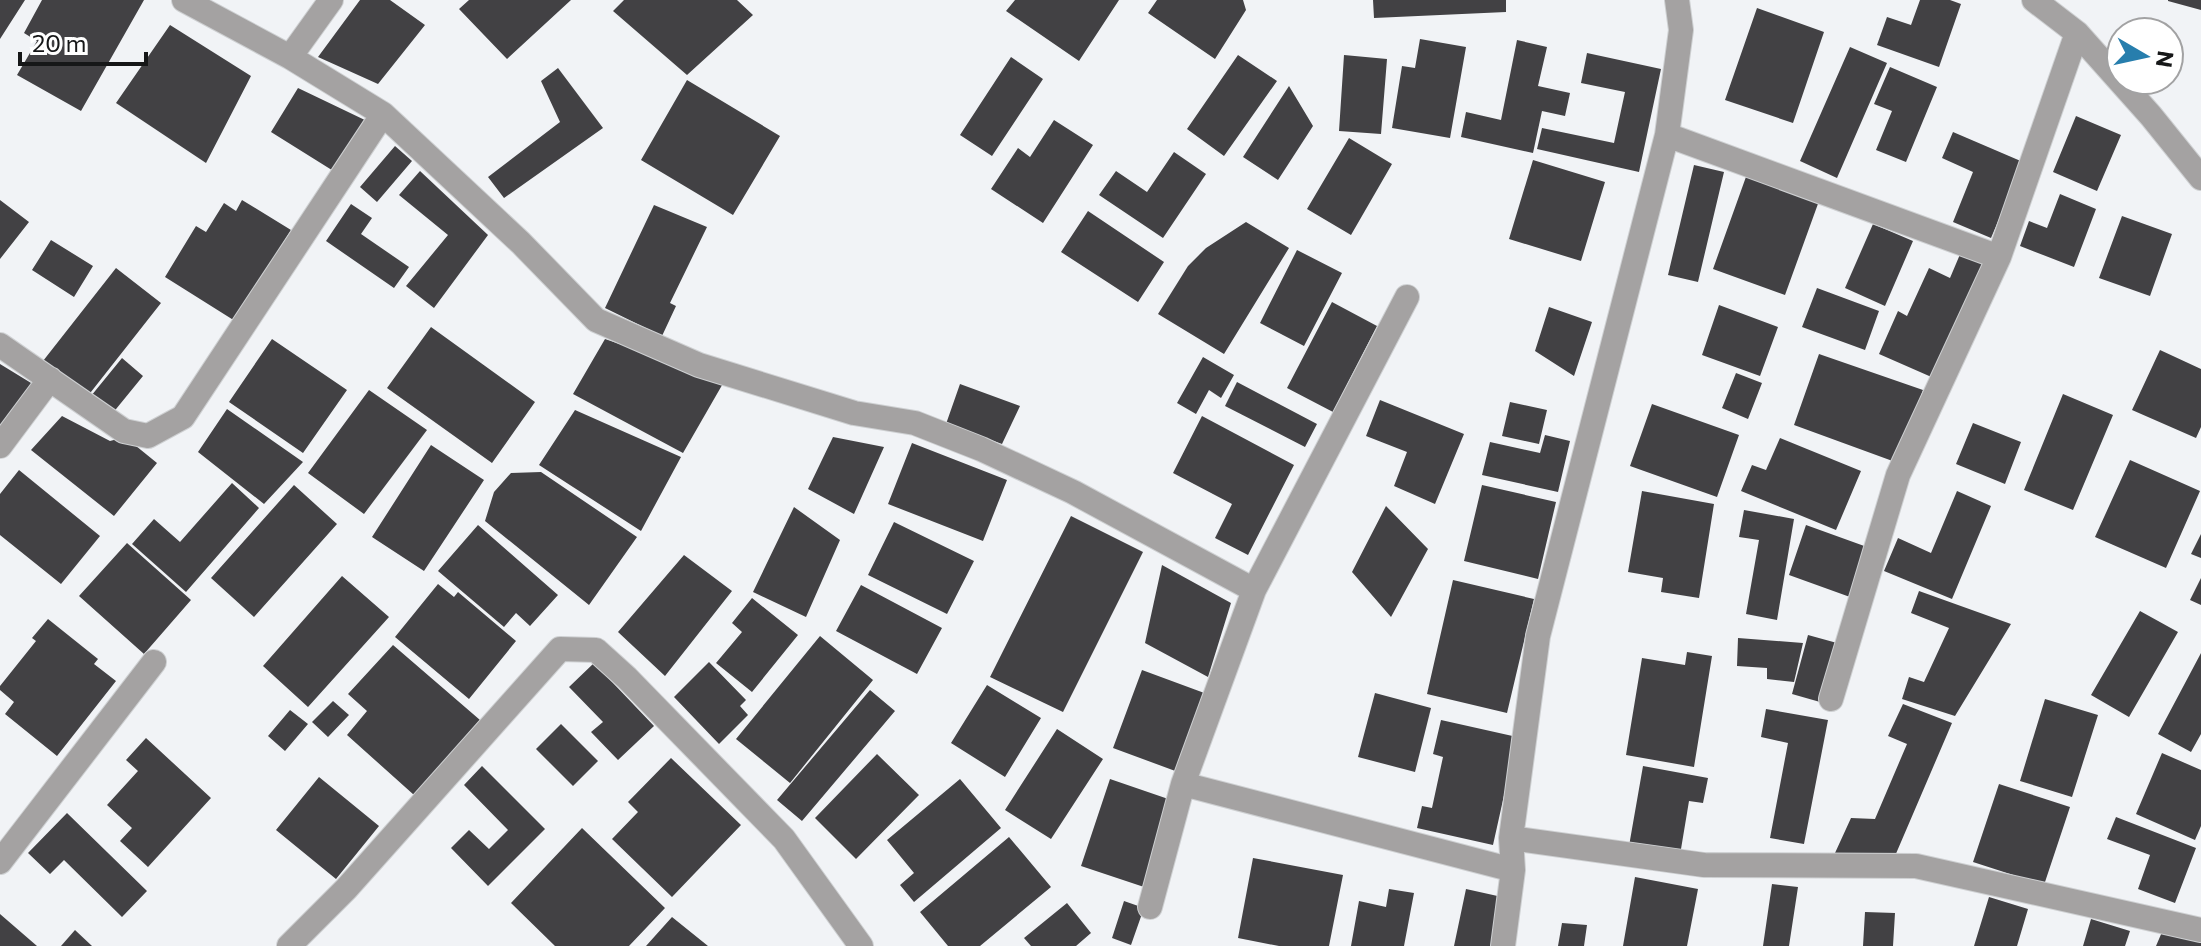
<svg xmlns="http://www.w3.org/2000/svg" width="2201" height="946" font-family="Commissioner,sans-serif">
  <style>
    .building { fill: #424144 }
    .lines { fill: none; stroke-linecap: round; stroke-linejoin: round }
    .minor-casing { stroke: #ced0d2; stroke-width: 26 }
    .minor { stroke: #a4a2a2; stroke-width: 24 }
  </style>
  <rect width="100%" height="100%" fill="#f1f3f6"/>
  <path class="building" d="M0 0H25L0 39Z
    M42 0H144L81 111 17 75 37 41 24 33Z
    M360 0H390L425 25 378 84 318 57Z
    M469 0H571L507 59 459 9Z
    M624 0H737L753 15 687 75 613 11Z
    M1015 0H1119L1079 61 1006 11Z
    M1157 0H1243L1246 10 1215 59 1148 13Z
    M1373 0H1506V12L1374 18Z
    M1920 0H1950L1961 4 1939 67 1877 45 1887 17 1911 25Z
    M2168 0H2201V10L2168 1Z
    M1757 8 1824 32 1793 123 1725 100Z
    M170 25 251 76 206 163 116 103Z
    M1420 39 1466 47 1450 138 1392 128 1402 66 1415 68Z
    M1517 40 1547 47 1538 86 1570 93 1565 116 1542 111 1533 153 1461 137 1466 112 1501 120Z
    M1850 47 1887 63 1837 178 1800 161Z
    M1587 53 1661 69 1639 172 1537 149 1542 128 1614 143 1625 92 1581 83Z
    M1238 55 1277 81 1224 156 1187 129Z
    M1344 55 1387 59 1381 134 1339 131Z
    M1011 57 1043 79 992 156 960 135Z
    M1890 67 1937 87 1906 162 1876 150 1892 111 1874 104Z
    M558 68 603 128 504 198 488 177 560 122 541 81Z
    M687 80 780 136 733 215 641 160Z
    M1289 86 1313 126 1278 180 1243 157Z
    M298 88 369 122 335 172 271 132Z
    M2076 116 2121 135 2097 191 2053 172Z
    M1054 120 1093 145 1043 223 991 189 1018 148 1030 157Z
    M1953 132 2023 162 1991 238 1953 222 1973 172 1942 158Z
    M1349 138 1392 164 1351 235 1307 209Z
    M395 146 412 161 377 202 360 187Z
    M1174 152 1206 174 1163 238 1099 195 1116 171 1147 192Z
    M1533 160 1605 182 1581 261 1509 239Z
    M1694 165 1724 172 1698 282 1668 275Z
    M420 171 488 235 434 308 406 286 448 235 399 195Z
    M1747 174 1819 201 1785 295 1713 269Z
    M2060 194 2096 209 2074 267 2020 246 2029 221 2047 228Z
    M0 200 29 222 0 259Z
    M242 200 291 230 235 321 165 277 196 226 206 232 224 203 236 211Z
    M351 204 372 218 361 234 409 267 394 288 326 241Z
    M654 205 707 227 670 303 676 306 662 336 605 308Z
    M1088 211 1164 262 1138 302 1061 252Z
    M2122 216 2172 234 2150 296 2099 278Z
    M1246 222 1289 248 1224 354 1158 314 1188 266 1206 248Z
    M1873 224 1913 241 1885 306 1845 288Z
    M51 240 93 266 74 297 32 270Z
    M1297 250 1342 273 1304 346 1260 323Z
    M1961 252 1986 263 1936 379 1879 354 1898 311 1907 316 1929 268 1950 278Z
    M116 268 161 303 87 397 43 361Z
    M1817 288 1879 311 1865 350 1802 327Z
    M1332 302 1377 326 1333 412 1287 388Z
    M1719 305 1778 327 1760 376 1702 355Z
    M1549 307 1592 322 1574 376 1535 351Z
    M431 327 535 402 492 463 387 388Z
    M272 339 347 390 303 453 229 402Z
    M605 339 725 380 683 453 573 394Z
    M2160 350 2201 369V427L2196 438 2132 410Z
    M1819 354 1923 390 1898 463 1794 425Z
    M1203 357 1234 375 1221 398 1209 390 1196 414 1177 403Z
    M122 358 143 376 112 414 91 396Z
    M0 364 36 386 0 435Z
    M1736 373 1762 383 1748 419 1722 408Z
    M1237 382 1317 424 1305 447 1225 406Z
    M960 384 1020 406 1002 444 946 424Z
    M369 390 427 430 364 514 308 473Z
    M2063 394 2113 415 2073 510 2024 490Z
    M1380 400 1464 434 1435 504 1394 486 1407 452 1366 436Z
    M1510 402 1547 410 1539 444 1502 436Z
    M1652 404 1739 435 1717 497 1630 466Z
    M227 409 303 462 264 504 198 452Z
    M575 410 681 457 641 531 539 465Z
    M62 416 110 441 125 437 157 463 114 516 31 450Z
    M1202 416 1294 465 1248 555 1215 538 1232 504 1173 473Z
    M1973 423 2021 442 2005 484 1956 464Z
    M1545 435 1570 441 1558 492 1482 475 1490 442 1540 453Z
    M833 437 884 447 854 514 808 489Z
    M1780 438 1861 471 1836 530 1741 491 1752 465 1766 470Z
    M912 443 1007 480 983 541 888 504Z
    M431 445 484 480 424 571 372 537Z
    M2130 460 2200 491 2166 568 2095 537Z
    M19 470 100 536 61 584 0 535V494Z
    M541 472 637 537 589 605 485 521 494 492 511 473Z
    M232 483 259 508 186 592 132 544 154 519 180 542Z
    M294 485 337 524 254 617 211 578Z
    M1482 485 1556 502 1538 579 1464 561Z
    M1642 491 1714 504 1699 598 1661 592 1663 578 1628 572Z
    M1957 491 1991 506 1952 599 1884 571 1898 538 1931 553Z
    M1386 506 1428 549 1391 617 1352 572Z
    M794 507 840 540 806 617 753 592Z
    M1744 510 1794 519 1777 620 1746 614 1759 540 1739 537Z
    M1071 516 1143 552 1063 712 990 677Z
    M894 522 974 561 947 614 868 575Z
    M478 525 558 595 530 626 516 613 504 627 438 571Z
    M1806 525 1867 547 1850 597 1789 575Z
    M2201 534V558L2191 554Z
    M127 543 191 600 144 654 79 596Z
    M684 555 732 591 665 676 618 632Z
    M1162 565 1231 603 1208 677 1145 643Z
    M342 576 389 617 308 707 263 666Z
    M2201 578V605L2190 600Z
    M1453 580 1534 599 1507 713 1427 694Z
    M438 584 454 597 458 592 516 641 469 699 395 637Z
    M861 585 942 628 917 674 836 631Z
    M1919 591 2011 624 1955 716 1902 699 1909 677 1924 682 1949 628 1911 613Z
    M752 598 798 635 752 692 716 663 742 632 732 623Z
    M2140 611 2178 632 2129 717 2091 695Z
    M48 619 98 659 94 664 116 681 57 756 5 714 14 702 0 690V686L36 641 32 638Z
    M1808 635 1837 643 1820 702 1792 694Z
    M820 636 873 680 790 783 736 739Z
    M1738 638 1803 643 1794 682 1767 679V668L1737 666Z
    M393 645 480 720 414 795 347 735 367 711 348 694Z
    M1687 652 1712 656 1694 767 1626 755 1642 658 1685 665Z
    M2201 653V734L2191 752 2158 734Z
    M709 662 746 700 740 706 748 715 719 744 674 697Z
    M594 663 654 726 618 760 591 732 603 722 569 687Z
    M1142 670 1207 694 1178 772 1113 748Z
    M987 685 1041 718 1005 777 951 743Z
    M870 690 895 711 802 821 777 800Z
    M1375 693 1431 708 1415 772 1358 757Z
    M2045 699 2098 715 2072 797 2020 781Z
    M333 701 349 715 328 737 312 722Z
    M1903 704 1952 723 1895 856 1835 853 1851 818 1875 819 1907 744 1888 736Z
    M1766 709 1828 720 1804 844 1770 838 1788 743 1761 737Z
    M290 710 308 724 285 751 268 736Z
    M1441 720 1517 737 1493 845 1417 828 1422 806 1432 808 1443 757 1433 754Z
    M561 724 598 761 573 786 536 749Z
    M1057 729 1103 759 1051 839 1005 810Z
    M146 738 211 798 148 867 120 841 132 828 107 805 138 771 126 760Z
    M2162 753 2201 770V826L2195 840 2136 814Z
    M877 754 919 795 856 859 815 818Z
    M671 758 741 825 672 897 612 839 638 812 628 802Z
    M482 766 545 829 488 886 451 848 469 830 489 849 508 830 464 785Z
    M1643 766 1708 778 1703 803 1689 801 1680 855 1629 846Z
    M319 777 379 826 336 879 276 830Z
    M960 779 1001 828 914 902 900 885 914 873 887 840Z
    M1110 779 1177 802 1147 888 1081 866Z
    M1999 784 2070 807 2044 885 1973 862Z
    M67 813 147 891 122 917 64 860 50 874 28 853Z
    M2116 817 2196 848 2175 903 2138 889 2150 855 2107 839Z
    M582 828 665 908 629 946H555L511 903Z
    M1009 837 1051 887 980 946H948L920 912Z
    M1253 858 1343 875 1329 946H1279L1238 938Z
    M1635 877 1698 889 1687 946H1623Z
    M1772 884 1798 887 1789 946H1763Z
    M1389 889 1414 893 1404 946H1351L1359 901 1386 907Z
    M1466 889 1502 897 1491 946H1454Z
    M1989 897 2028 909 2017 946H1974Z
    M1124 901 1144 908 1131 945 1112 938Z
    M1067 903 1091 933 1076 946H1031L1024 938Z
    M1865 912 1895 913 1893 946H1863Z
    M0 914 37 946H0Z
    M672 917 708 946H646Z
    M2091 919 2130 931 2125 946H2083Z
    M1562 923 1587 925 1584 946H1558Z
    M2165 925 2201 941V946H2156Z
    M75 930 92 946H61Z"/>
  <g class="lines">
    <g class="minor-casing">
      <path id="minor" d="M184 0 290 57 383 114 521 243 596 320 699 365 854 413 915 423 981 449 1073 492 1254 590
        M2034 0 2077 33 2151 116 2201 178
        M290 57 331 0
        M1667 135 1999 257
        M0 345 124 431 148 436 183 417 383 114
        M0 446 50 379
        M1831 699 1898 475 1999 257 2077 33
        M1183 784 1513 870
        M1511 838 1704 865 1916 866 2201 930
        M0 862 154 662
        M1150 907 1183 784 1254 590 1407 297
        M289 946 346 889 560 649 596 650 627 678 784 839 861 946
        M1503 946 1513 870 1511 838 1538 636 1667 135 1681 30 1677 0"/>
    </g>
    <use href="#minor" class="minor"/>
  </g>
  <g transform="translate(2145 56) rotate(99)"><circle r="38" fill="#ffffff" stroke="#a2a2a3" stroke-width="2"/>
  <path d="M0-6L14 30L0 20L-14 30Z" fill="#277ead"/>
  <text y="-12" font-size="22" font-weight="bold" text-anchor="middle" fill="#161718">N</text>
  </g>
  <path d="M20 52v12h126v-12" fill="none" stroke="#161718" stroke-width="4"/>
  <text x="32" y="52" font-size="24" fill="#161718" stroke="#ffffff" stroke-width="6" paint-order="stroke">20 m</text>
</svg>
